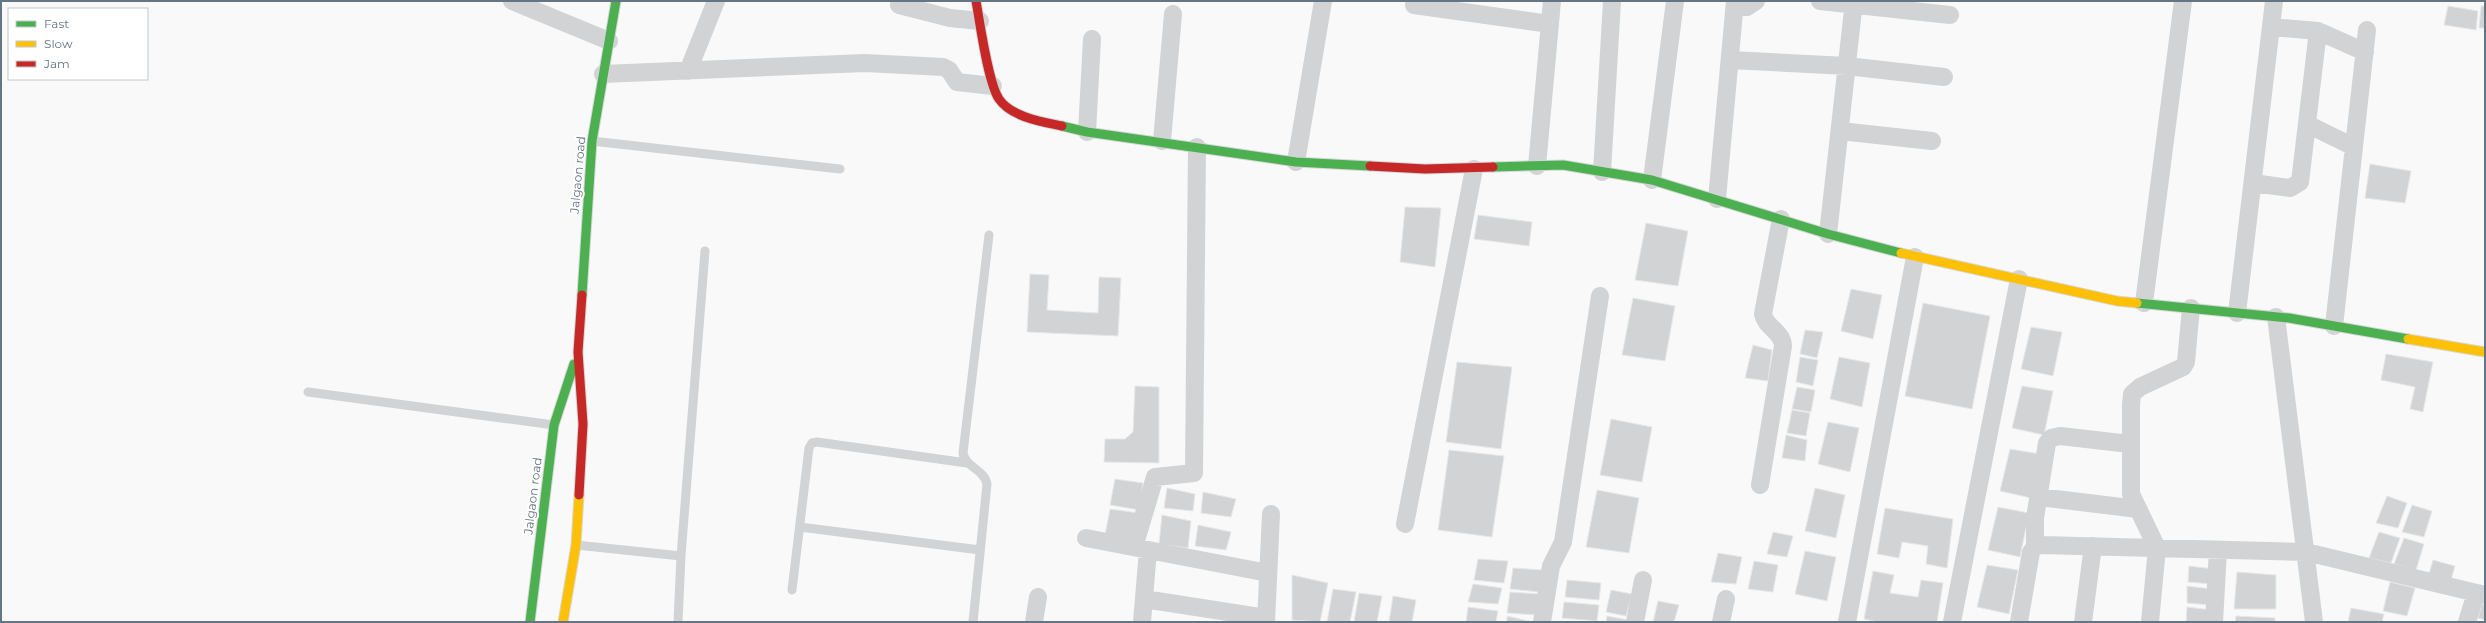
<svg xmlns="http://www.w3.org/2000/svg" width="2486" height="623" font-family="Montserrat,sans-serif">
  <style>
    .building { fill: #d1d3d4; stroke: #e8e8e8 }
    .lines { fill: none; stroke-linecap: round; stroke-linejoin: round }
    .fast-casing { stroke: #d6d7d8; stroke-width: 11 }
    .slow-casing { stroke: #d6d7d8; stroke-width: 11 }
    .jam-casing { stroke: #d6d7d8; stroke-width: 11 }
    .lane { stroke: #d1d3d4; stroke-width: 9 }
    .street { stroke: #d1d3d4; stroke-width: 18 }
    .fast { stroke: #4caf50; stroke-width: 9 }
    .slow { stroke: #ffc107; stroke-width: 9 }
    .jam { stroke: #c62828; stroke-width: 9 }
    .labels { text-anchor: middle; stroke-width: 4; stroke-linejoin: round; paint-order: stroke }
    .street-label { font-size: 12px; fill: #647584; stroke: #fff }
  </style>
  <rect width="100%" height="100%" fill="#f9f9f9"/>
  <path class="building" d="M2448 6 2478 11 2476 30 2444 25Z
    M2481 6H2485V28H2479Z
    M2370 164 2411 171 2405 203 2365 198Z
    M1405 207 1441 208 1435 267 1400 262Z
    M1478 215 1532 222 1529 246 1474 239Z
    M1646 223 1688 231 1678 286 1635 280Z
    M1030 274 1049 275 1047 310 1098 313 1099 277 1121 278 1118 336 1027 332Z
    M1851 289 1882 295 1873 339 1841 331Z
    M1633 298 1675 306 1665 361 1622 355Z
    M1923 303 1990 316 1972 409 1905 396Z
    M2031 327 2062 332 2053 376 2021 369Z
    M1805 330 1823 332 1817 358 1800 354Z
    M1753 345 1772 350 1768 381 1745 378Z
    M2386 354 2433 362 2423 412 2410 409 2415 387 2381 380Z
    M1800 357 1818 360 1813 386 1796 382Z
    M1839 357 1870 363 1862 407 1830 399Z
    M1457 362 1512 367 1501 449 1446 442Z
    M1135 386 1159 387V463L1104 462 1105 439H1125L1133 432Z
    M2022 386 2053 391 2044 435 2012 428Z
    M1797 387 1815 390 1811 412 1792 409Z
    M1792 410 1810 413 1806 436 1787 433Z
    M1611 419 1652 427 1642 482 1600 475Z
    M1828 422 1859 428 1850 472 1818 464Z
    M1786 435 1807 440 1805 461 1782 458Z
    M2010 449 2040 454 2031 498 2000 491Z
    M1449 450 1504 456 1492 537 1438 530Z
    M1115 479 1143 483 1139 510 1110 505Z
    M1167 488 1195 494 1193 511 1164 508Z
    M1815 488 1845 495 1836 538 1805 531Z
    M1597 490 1639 498 1629 553 1586 547Z
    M1203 492 1236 499 1231 517 1201 513Z
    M2387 496 2407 503 2398 528 2376 523Z
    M2412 505 2432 511 2424 537 2402 532Z
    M1998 507 2029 513 2020 557 1988 550Z
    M1885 508 1953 519 1947 568 1926 564 1928 546 1902 542 1899 558 1877 554Z
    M1110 509 1139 513 1134 540 1105 535Z
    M1162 515 1191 521 1188 548 1159 544Z
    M1198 525 1231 532 1226 550 1195 546Z
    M1773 532 1793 536 1787 557 1767 554Z
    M2379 532 2400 538 2391 563 2369 558Z
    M2404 538 2424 544 2416 570 2394 564Z
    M1805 551 1836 557 1827 601 1795 594Z
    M1718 553 1742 557 1736 584 1711 582Z
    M1478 559 1508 561 1504 583 1474 580Z
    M2433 560 2455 566 2451 580 2429 574Z
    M1754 561 1778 565 1773 592 1748 589Z
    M1987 565 2018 570 2009 614 1977 607Z
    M2189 566 2214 569 2212 584 2188 582Z
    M1513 568 1543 570 1539 592 1510 589Z
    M1873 571 1894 575 1890 593 1918 597 1921 580 1943 583 1937 622H1878L1864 619Z
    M2237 572 2276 575V609H2234Z
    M1292 575 1328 583 1320 622 1292 620Z
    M1567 580 1601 583 1599 600 1565 597Z
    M2390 582 2415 588 2407 616 2383 611Z
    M1473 584 1502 588 1498 604 1468 602Z
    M2187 586 2212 589 2210 605 2187 603Z
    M1333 589 1356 592 1350 622H1327Z
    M1611 590 1632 594 1626 616 1606 612Z
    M1510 592 1540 594 1536 615 1507 613Z
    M1359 593 1382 596 1377 622H1354Z
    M1393 596 1416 600 1412 622H1389Z
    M1658 601 1679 605 1674 622H1653Z
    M1564 602 1599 605 1597 621 1562 618Z
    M2482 604 2485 605V620L2478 618Z
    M1468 607 1498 611 1496 622H1466Z
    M2187 607 2212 610 2210 622H2186Z
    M2351 608 2384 614 2382 622H2348Z
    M1507 616 1533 622H1507Z
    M1607 616 1628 620 1627 622H1606Z
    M2236 616 2275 618V622H2235Z"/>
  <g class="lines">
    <g class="fast-casing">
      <path id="fast" d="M1062 126 1087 132 1296 162 1370 166
        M1493 167 1563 165 1652 180 1828 234 1901 253
        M582 295 592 141 616 1
        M2137 303 2289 318 2408 339
        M530 622 554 425 574 364"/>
    </g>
    <g class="slow-casing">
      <path id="slow" d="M1901 253 2117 301 2137 303
        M2408 339 2485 352
        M563 622 576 545 579 495"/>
    </g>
    <g class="jam-casing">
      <path id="jam" d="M976 1C980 23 988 83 999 99 1011 117 1043 122 1062 126
        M1370 166 1425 169 1493 167
        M579 495 583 424 578 352 582 295"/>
    </g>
    <path class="lane" d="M592 141 840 169
      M308 392 554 425
      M800 527 980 550
      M576 545 681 556 705 251
      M792 590 809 448 812 443 817 442 967 463
      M678 622 681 556
      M973 622 987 484C984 469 966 468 963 453L989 235"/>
    <path class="street" d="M512 1 609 41
      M1820 1 1950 15
      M899 5 950 18 980 21
      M1414 5 1550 24
      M1735 7H1747L1756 1
      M2271 27 2318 31 2365 52
      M1730 60 1847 66 1944 77
      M688 71 716 1
      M603 74 865 63 943 67 949 70 957 82 993 86
      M2307 124 2354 147
      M1840 131 1932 141
      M1087 132 1092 39
      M1162 141 1173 14
      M1296 162 1323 1
      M1537 166 1552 1
      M1602 172 1612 1
      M1652 180 1675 1
      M2253 183 2290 188 2300 182 2318 31
      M1717 199 1735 1
      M1828 234 1854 1
      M2144 303 2183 1
      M2237 313 2274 1
      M2276 317 2314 622
      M2334 326 2367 30
      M1760 485 1783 346C1783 332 1765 327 1763 314L1781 219
      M2039 497 2138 509
      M1405 524 1474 169
      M1086 538 1268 573
      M1134 547 1155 477 1194 473 1197 147
      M2035 547V518L2047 443 2051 438 2060 436 2130 444
      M1144 599 1266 618
      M1034 622 1038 597
      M1142 622 1148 550
      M1266 622 1271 514
      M1542 622 1551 566 1563 542 1600 296
      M1635 622 1643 580
      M1721 622 1726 599
      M1847 622 1915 257
      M1952 622 2019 279
      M2019 622 2031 552 2035 547 2041 545 2306 552 2485 595
      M2083 622 2093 546
      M2150 622 2157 548 2131 494V405L2132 394 2140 387 2183 367 2186 362 2191 308
      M2214 622 2218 550
      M2467 622 2476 593"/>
    <use href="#fast" class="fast"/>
    <use href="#slow" class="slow"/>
    <use href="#jam" class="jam"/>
  </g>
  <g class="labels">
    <g class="street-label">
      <text transform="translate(578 175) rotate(-85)" y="4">Jalgaon road</text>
      <text transform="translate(533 496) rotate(-83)" y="4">Jalgaon road</text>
    </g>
  </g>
  <rect width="2486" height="623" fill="none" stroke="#647584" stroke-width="4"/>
  <rect x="8" y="8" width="140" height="72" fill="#ffffff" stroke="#c1c8ce"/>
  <rect x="16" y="21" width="20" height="6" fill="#4caf50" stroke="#c1c8ce"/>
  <text x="44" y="28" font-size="12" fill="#647584">Fast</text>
  <rect x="16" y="41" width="20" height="6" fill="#ffc107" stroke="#c1c8ce"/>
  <text x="44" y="48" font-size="12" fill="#647584">Slow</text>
  <rect x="16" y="61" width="20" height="6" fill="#c62828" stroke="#c1c8ce"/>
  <text x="44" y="68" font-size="12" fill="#647584">Jam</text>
</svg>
